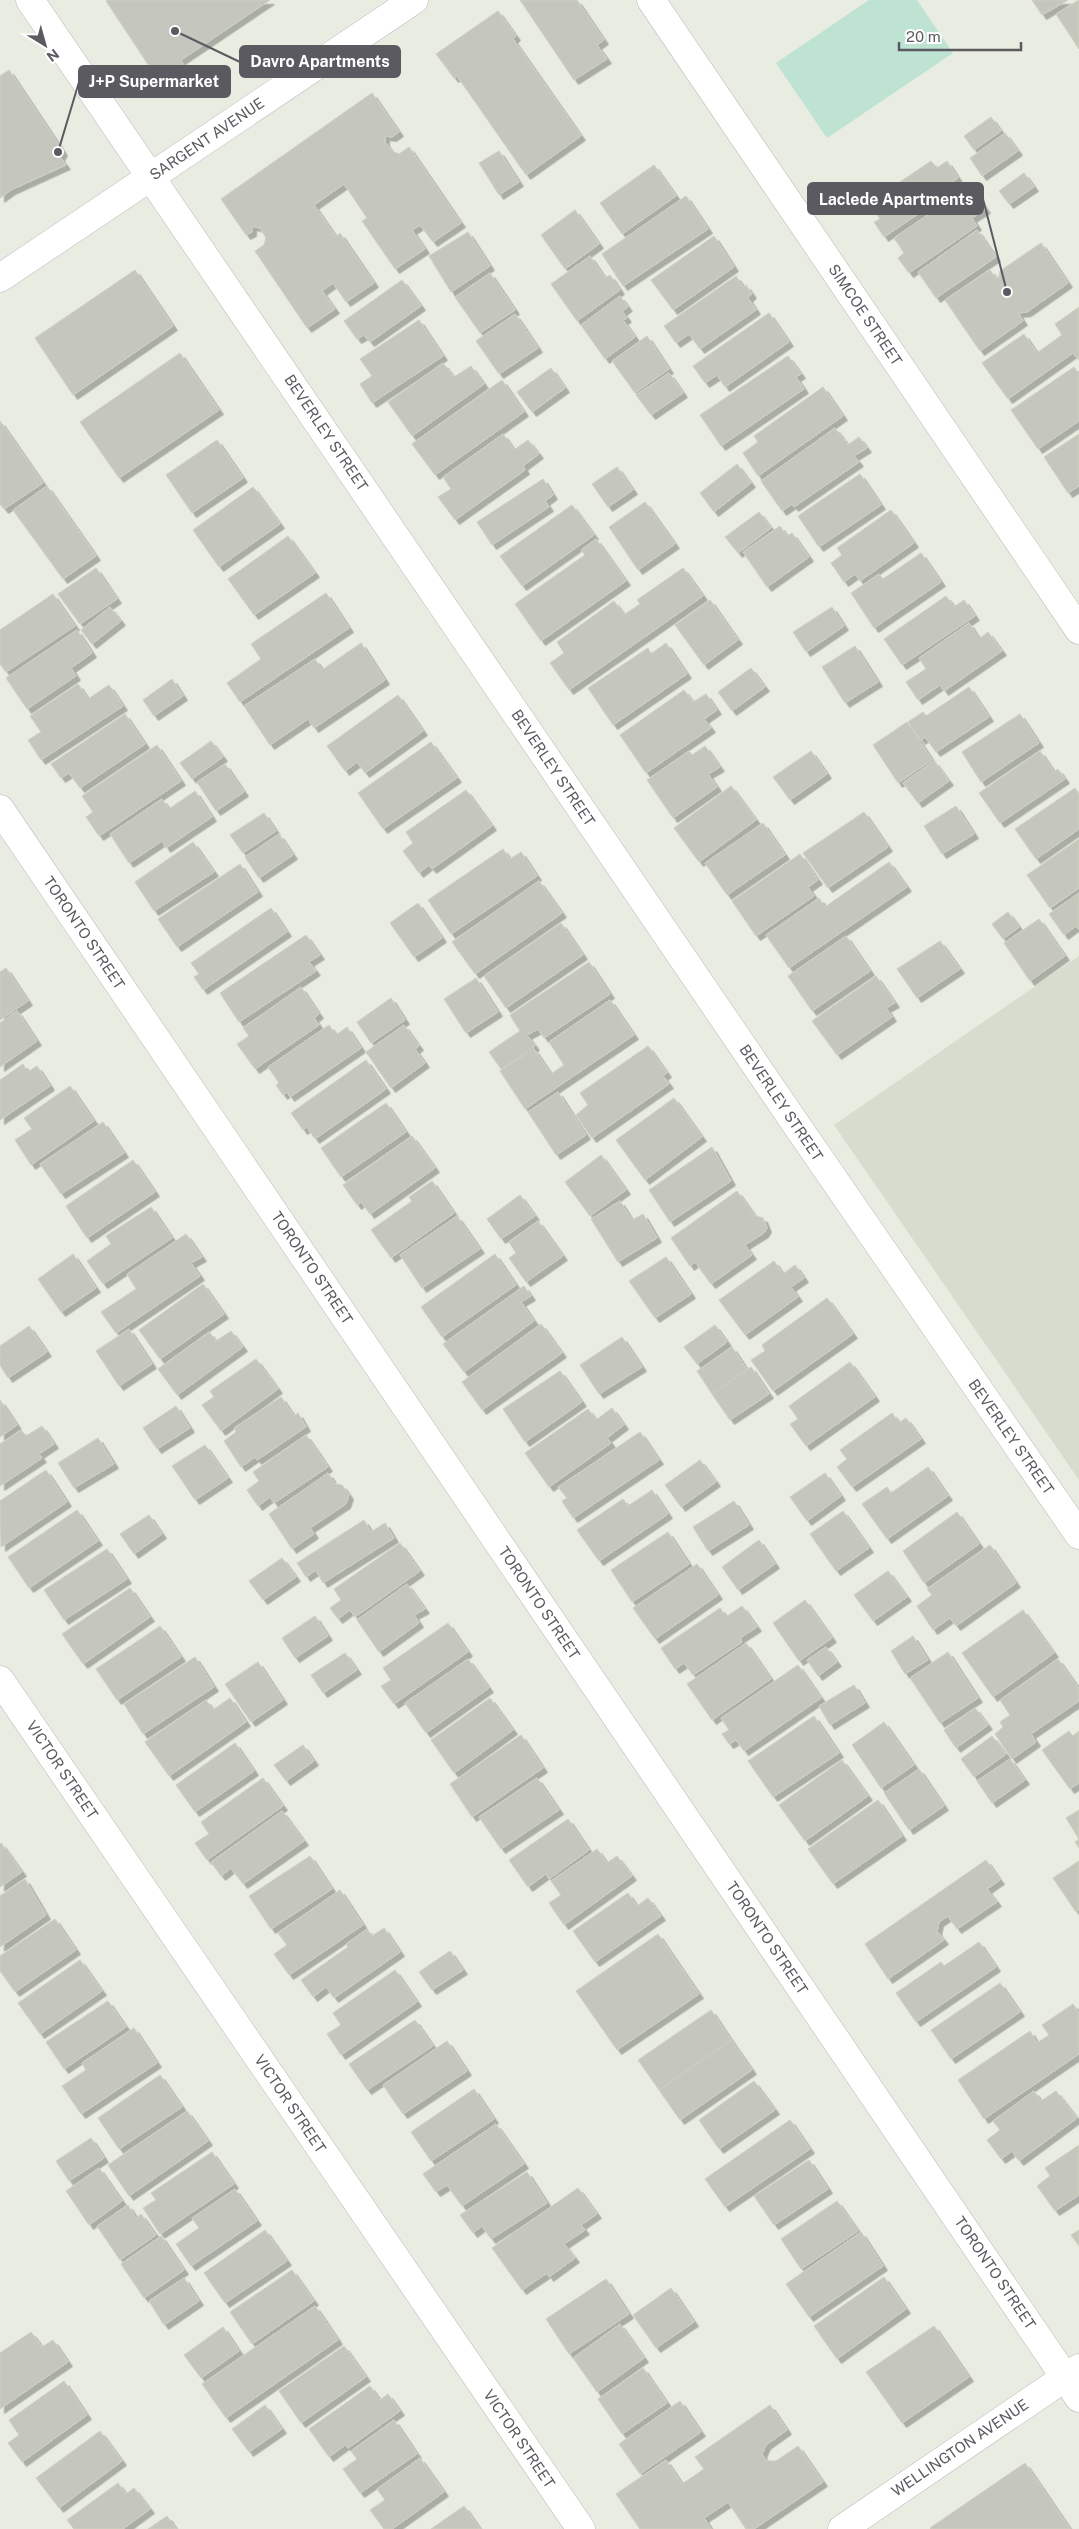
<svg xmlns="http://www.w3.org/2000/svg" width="1079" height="2529" font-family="'Public Sans',sans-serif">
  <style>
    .education { fill: #d8dccf }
    .green { fill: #bee3d3 }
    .building { fill: #c5c7be; stroke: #ccd0c0; filter: url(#shadow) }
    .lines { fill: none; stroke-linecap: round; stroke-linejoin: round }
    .minor-casing { stroke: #bab9bf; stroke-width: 29 }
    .tertiary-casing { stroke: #bab9bf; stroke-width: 29 }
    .secondary-casing { stroke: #bdbcc4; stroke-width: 29 }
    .minor { stroke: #fff; stroke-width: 28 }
    .tertiary { stroke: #fff; stroke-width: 28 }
    .secondary { stroke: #fff; stroke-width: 28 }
    .labels { text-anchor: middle; stroke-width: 4; stroke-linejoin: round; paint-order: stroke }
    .street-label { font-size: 15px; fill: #5b5a61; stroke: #fff }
    .leader { fill: none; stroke: #5b5a61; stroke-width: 2 }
    .callout-dot { fill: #5b5a61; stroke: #fff; stroke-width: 2 }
    .callout { fill: #5b5a61; stroke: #5b5a61; stroke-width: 2 }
    .callout-label { font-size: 16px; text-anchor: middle; font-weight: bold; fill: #fff }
  </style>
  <defs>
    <filter id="shadow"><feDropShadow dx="4.5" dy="4.5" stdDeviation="0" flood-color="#0004"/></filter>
  </defs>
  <rect width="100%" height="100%" fill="#e8ece1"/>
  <path class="education" d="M1079 956V1480L834 1125Z"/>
  <path class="green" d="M869 0H917L953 53 827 138 776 63Z"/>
  <path class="building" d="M108 0H270L181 60 184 65 159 81 106 1Z
    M520 0H577L604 40 597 45 607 59 574 80Z
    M1032 0H1068L1042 15Z
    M1079 0V49L1056 14Z
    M498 11 516 36 513 39 581 136 526 175 457 76 454 78 436 54Z
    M9 70 63 151 60 157 66 165 11 190 0 198V76Z
    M372 93 399 132 392 137 385 136V142L392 151 399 154 409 147 461 223 433 242 420 225 412 230 425 249 395 269 362 221 367 218 344 184 314 205 336 237 340 233 374 283 346 302 333 283 322 291 335 309 307 328 255 251 264 245 266 238 260 228 252 226V232L246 235 221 199Z
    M991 117 1001 131 974 150 964 136Z
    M1005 133 1018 151 982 176 970 158Z
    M499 151 519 182 499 195 479 163Z
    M931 161 937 168 947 161 958 178 948 185 952 191 884 237 874 222 880 219 869 203Z
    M654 165 676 196 622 234 600 203Z
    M1024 173 1034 187 1009 204 999 191Z
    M976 194 986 209 972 218 977 226 909 273 898 258 904 253 894 238 954 197 959 206Z
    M686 196 708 229 623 286 602 254Z
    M575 210 599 244 565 269 541 235Z
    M977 230 996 257 936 298 918 272Z
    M468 232 490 266 451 292 429 256Z
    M714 236 734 267 673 310 651 280Z
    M1041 243 1068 283 1027 312 1018 313 1023 321 980 351 945 300 990 270 996 278 999 277 1000 271Z
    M590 256 605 278 610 275 620 290 577 321 551 284Z
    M135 270 173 326 73 395 35 338Z
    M490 273 515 310 480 333 455 297Z
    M736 276 743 287 746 285 752 294 748 298 756 310 700 349 689 334 676 343 664 326Z
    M402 280 421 306 370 342 364 335 357 339 344 321Z
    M620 296 628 307 622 311 627 318 623 320 635 337 605 359 581 325Z
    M1079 307V360L1073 353 1008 399 982 363 1024 334 1037 353 1062 335 1055 324Z
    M769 313 789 342 725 387 717 375 705 383 693 366Z
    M515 314 538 348 499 374 476 341Z
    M419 320 443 356 372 403 360 384 372 376 360 359Z
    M647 336 669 369 635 393 612 361Z
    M180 353 219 410 119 478 80 422Z
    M788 356 801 374 796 377 804 389 721 446 700 415Z
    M443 363 454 377 471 366 484 384 412 436 388 402Z
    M1074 367 1079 374V421L1038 449 1011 410Z
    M551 368 565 388 532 412 517 392Z
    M669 373 683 393 651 415 636 395Z
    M502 380 524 412 435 475 412 444Z
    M823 387 843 416 758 476 743 453 758 442 754 436Z
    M0 421 43 483 4 509 0 504Z
    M835 428 848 445 859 437 867 448 854 456 859 462 794 507 792 504 782 511 761 481Z
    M503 434 514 450 528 440 539 454 523 466 525 470 455 520 438 497 451 489 443 477Z
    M1079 434V486L1068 493 1044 457Z
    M217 440 243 478 192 513 166 475Z
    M737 464 751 483 714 512 700 493Z
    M617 467 633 490 608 507 592 484Z
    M860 474 881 505 819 547 798 516Z
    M543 479 553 495 545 501 549 507 492 545 477 522Z
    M47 486 96 556 63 579 13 510Z
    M253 487 280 524 219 567 193 530Z
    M645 502 675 544 638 570 609 527Z
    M572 505 594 535 522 586 500 556Z
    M891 510 914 543 860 581 855 574 844 582 831 563 842 555 837 548Z
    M759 512 771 528 738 553 725 537Z
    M780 526 787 536 792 533 809 557 767 587 743 552Z
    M288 536 315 573 254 615 228 579Z
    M596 539 626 581 541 641 515 604 585 555 581 550Z
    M921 553 941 582 874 628 851 593 879 574 883 579Z
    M96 568 117 599 80 624 58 594Z
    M683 568 703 596 569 690 550 663 564 653 557 642 614 601 624 615 640 604 637 600Z
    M326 593 349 628 240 702 227 683 261 659 251 644Z
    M53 594 75 626 6 672 0 664V630Z
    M946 596 954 607 964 600 975 616 902 665 884 639Z
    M710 600 738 640 704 665 675 625Z
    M110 607 121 621 92 644 81 630Z
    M832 607 844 626 806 652 793 632Z
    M969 623 979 639 988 632 1002 651 944 691 940 685 918 700 906 682 926 669 919 658Z
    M77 630 92 653 71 668 76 676 27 709 6 678Z
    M361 643 385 680 314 728 308 719 270 745 244 706 315 659 322 670Z
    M666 643 687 674 613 725 588 688 648 648 651 654Z
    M855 646 878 682 845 703 822 667Z
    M751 668 765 687 732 711 718 692Z
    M172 679 183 696 154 716 143 700Z
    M78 684 88 699 109 685 123 706 41 760 28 740 41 732 30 716Z
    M969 687 989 717 936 752 925 737 921 740 908 722 923 712 926 716Z
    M684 690 693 702 706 694 717 710 704 719 711 728 646 773 620 735Z
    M398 695 423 731 365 773 357 762 345 771 327 746Z
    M125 714 145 744 80 788 69 773 61 778 51 764Z
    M1020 714 1039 743 981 782 962 752Z
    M907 722 932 760 898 783 873 745Z
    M211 741 223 757 192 779 180 763Z
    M431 742 457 778 383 829 358 793Z
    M157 745 181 781 99 836 86 817 93 812 82 796Z
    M705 746 720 767 708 774 717 787 673 818 647 780 689 751 692 755Z
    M811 751 827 774 790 800 773 777Z
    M1040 751 1054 772 1058 769 1065 779 1000 823 979 793Z
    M934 761 949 781 918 803 903 783Z
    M225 764 244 792 216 811 197 782Z
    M731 786 756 820 699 862 674 828Z
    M1075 788 1079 794V829L1036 859 1015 829Z
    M466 790 492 826 432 869 429 865 419 873 403 851 413 843 406 832Z
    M195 791 212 817 166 848 162 841 129 863 110 834 162 799 169 809Z
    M956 806 974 834 942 854 924 826Z
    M864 812 888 847 828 888 803 853Z
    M264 813 276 831 243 853 230 835Z
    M763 823 785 855 727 895 705 863Z
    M279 834 293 855 259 878 245 857Z
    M1079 839V888L1050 908 1027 875Z
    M193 842 214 872 154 911 135 882Z
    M503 849 510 859 521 852 537 876 451 934 428 900Z
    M800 854 818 880 808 887 814 896 756 936 732 901Z
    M889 862 907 887 789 968 766 935 819 898 825 907Z
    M240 864 258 892 177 947 158 919Z
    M539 881 562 913 475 974 452 942Z
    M1079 893V930L1076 926 1064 935 1049 914Z
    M418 903 442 938 414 957 390 923Z
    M271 908 287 932 203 990 194 977 199 974 191 963Z
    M1008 912 1019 927 1003 939 992 924Z
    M1039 919 1065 956 1030 981 1004 943Z
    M561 923 583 955 506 1008 484 976Z
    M306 935 320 955 309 962 316 971 239 1022 220 993Z
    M846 936 870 971 812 1011 788 976Z
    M940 941 960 969 917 998 897 969Z
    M589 962 610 994 544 1038 538 1029 527 1035 535 1046 501 1069 489 1052 520 1031 510 1015Z
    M6 968 28 1001 0 1020V972Z
    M876 976 895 1003 886 1008 892 1017 837 1055 812 1021Z
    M476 978 498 1012 466 1033 444 999Z
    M301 987 319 1014 314 1018 319 1025 255 1069 237 1044 249 1036 243 1028Z
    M391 998 405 1020 371 1043 357 1022Z
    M610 1000 634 1035 525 1109 500 1071 534 1049 551 1074 564 1065 549 1042Z
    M17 1011 37 1041 0 1067V1023Z
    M329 1025 336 1035 347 1027 361 1048 290 1097 287 1092 283 1095 276 1085 279 1083 268 1067Z
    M404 1025 419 1046 415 1049 425 1063 391 1088 366 1052Z
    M648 1046 667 1073 663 1076 669 1084 592 1138 576 1115 588 1105 580 1093Z
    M366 1060 386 1089 315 1139 307 1127 303 1130 291 1113Z
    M23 1064 28 1072 37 1066 50 1086 0 1120V1080Z
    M70 1086 94 1121 31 1165 15 1140 32 1129 24 1118Z
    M558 1092 586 1135 556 1155 528 1112Z
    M674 1098 702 1137 645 1180 616 1140Z
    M386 1103 406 1132 341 1177 321 1148Z
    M103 1122 124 1153 61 1194 40 1164Z
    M412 1136 435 1168 370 1214 361 1202 357 1205 343 1185Z
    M712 1147 731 1181 670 1222 649 1190Z
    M601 1155 626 1190 590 1216 565 1182Z
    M133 1160 155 1192 87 1238 66 1206Z
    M432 1181 454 1213 391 1258 371 1230 412 1201 409 1197Z
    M737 1191 755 1216 763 1218 767 1228 764 1233 745 1245 752 1255 711 1284 695 1262 690 1266 671 1238Z
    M520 1195 535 1216 501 1239 487 1219Z
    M620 1201 632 1220 643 1214 657 1238 618 1262 591 1219Z
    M151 1207 172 1238 103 1284 87 1261 111 1244 106 1236Z
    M457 1216 480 1249 422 1288 400 1255Z
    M538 1221 563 1256 526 1282 509 1258 516 1253 509 1242Z
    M186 1234 202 1257 191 1263 200 1276 116 1333 101 1312 136 1289 127 1274Z
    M73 1254 96 1288 61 1312 38 1279Z
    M495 1254 516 1285 442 1337 421 1307Z
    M666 1257 691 1294 655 1318 629 1281Z
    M774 1261 783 1274 795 1265 804 1278 791 1287 798 1297 745 1335 719 1300Z
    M203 1284 224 1314 160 1359 139 1330Z
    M524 1286 531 1296 521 1302 534 1321 464 1372 443 1344Z
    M827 1298 853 1334 773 1391 751 1360 765 1351 762 1345Z
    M541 1324 562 1353 482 1410 462 1382Z
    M715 1325 727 1342 697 1364 684 1347Z
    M29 1326 47 1352 8 1378 0 1365V1346Z
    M129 1329 152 1364 119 1386 96 1351Z
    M231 1331 243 1347 177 1395 158 1369 209 1332 216 1341Z
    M622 1337 642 1367 599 1394 580 1365Z
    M732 1347 747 1370 712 1394 697 1371Z
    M256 1359 278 1389 221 1431 202 1405 214 1397 210 1391Z
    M850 1362 875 1397 806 1446 790 1424 798 1419 789 1406Z
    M751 1367 769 1394 730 1420 712 1394Z
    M560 1371 582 1402 525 1442 503 1409Z
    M281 1397 294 1416 298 1413 306 1427 257 1460 255 1457 241 1467 224 1441 236 1432 234 1428Z
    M0 1400 17 1425 0 1437Z
    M176 1406 190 1428 157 1449 143 1428Z
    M612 1408 624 1425 607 1438 611 1443 549 1487 525 1453 588 1409 596 1420Z
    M892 1413 899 1423 906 1418 921 1439 852 1487 837 1467 847 1459 840 1450Z
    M42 1426 54 1444 39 1454 42 1458 0 1486V1444L21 1430 26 1436Z
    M640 1432 659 1460 573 1518 562 1501 567 1498 558 1487Z
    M306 1435 328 1467 274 1503 270 1497 258 1506 247 1490 259 1481 253 1472Z
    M98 1438 114 1464 74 1488 58 1463Z
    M205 1445 228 1478 195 1500 172 1466Z
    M700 1460 716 1482 681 1507 665 1485Z
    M928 1467 948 1496 887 1539 862 1504 887 1487 891 1493Z
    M46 1470 67 1502 1 1547 0 1501Z
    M328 1473 335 1484 342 1485 349 1495 346 1504 310 1528 314 1534 292 1549 269 1514Z
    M825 1473 841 1496 807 1521 790 1497Z
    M652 1490 668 1514 599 1561 577 1530 623 1499 628 1506Z
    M734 1501 749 1525 708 1551 693 1527Z
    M77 1510 98 1541 29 1588 8 1557Z
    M843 1511 869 1548 836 1571 810 1534Z
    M957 1512 979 1544 924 1583 903 1551Z
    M149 1515 162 1534 134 1554 120 1534Z
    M364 1520 371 1532 385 1523 394 1538 323 1583 316 1570 306 1577 297 1563Z
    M668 1532 689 1564 632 1602 611 1570Z
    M759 1540 775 1564 738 1590 722 1567Z
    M400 1543 420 1571 355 1617 350 1610 338 1619 330 1608 341 1600 334 1589Z
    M990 1545 1016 1583 956 1626 950 1618 933 1630 917 1606 932 1595 927 1589Z
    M107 1549 127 1579 64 1620 44 1590Z
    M282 1558 296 1577 263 1600 249 1581Z
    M697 1564 718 1595 655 1639 633 1608Z
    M888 1571 907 1597 873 1621 854 1595Z
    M407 1584 425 1609 414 1615 419 1623 379 1652 357 1620Z
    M130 1588 150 1617 83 1664 62 1634Z
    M805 1600 832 1638 799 1661 773 1623Z
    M742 1606 757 1627 740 1638 742 1642 693 1675 684 1663 675 1669 661 1648 720 1608 726 1617Z
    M1023 1610 1054 1653 993 1697 962 1653Z
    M315 1616 328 1636 295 1658 282 1638Z
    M448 1623 468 1652 394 1704 381 1686 391 1680 383 1668Z
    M160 1626 181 1657 117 1700 96 1669Z
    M913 1636 928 1660 905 1674 891 1651Z
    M746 1643 771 1679 712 1720 687 1684Z
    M826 1647 837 1662 818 1676 807 1660Z
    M948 1652 978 1698 940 1723 910 1678Z
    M345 1653 357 1670 323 1693 311 1675Z
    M195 1657 214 1687 143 1734 124 1704Z
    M468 1659 489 1688 426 1733 405 1703Z
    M1058 1659 1079 1689V1701L1031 1734 1036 1742 1012 1759 995 1734 1003 1727 1000 1722 1010 1715 1000 1700Z
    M258 1662 283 1700 251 1722 225 1684Z
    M798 1665 821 1698 744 1751 736 1740 729 1744 722 1734 729 1730 721 1718Z
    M854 1685 865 1703 830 1725 819 1706Z
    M230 1698 246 1722 169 1776 145 1742 206 1700 213 1710Z
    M490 1698 513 1730 454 1773 431 1740Z
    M975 1708 988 1725 956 1748 944 1730Z
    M814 1716 839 1753 773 1797 748 1761Z
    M884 1722 914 1765 881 1788 852 1745Z
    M1069 1731 1073 1736 1079 1731V1783L1070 1789 1042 1750Z
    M521 1735 543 1768 472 1817 450 1784Z
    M992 1736 1006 1754 974 1777 961 1759Z
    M235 1743 254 1771 195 1812 176 1785Z
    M303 1745 314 1761 286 1781 274 1765Z
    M1010 1759 1025 1780 992 1803 977 1781Z
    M842 1760 868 1796 805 1841 779 1805Z
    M919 1769 944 1806 909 1830 884 1793Z
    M263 1778 283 1806 207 1860 195 1843 209 1834 201 1822Z
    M537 1778 559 1810 501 1849 479 1817Z
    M878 1800 902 1836 833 1884 808 1849Z
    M1079 1810V1848L1075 1842 1079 1839 1066 1818Z
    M282 1811 304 1841 243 1884 231 1868 221 1876 211 1862Z
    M568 1819 589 1850 549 1879 546 1874 528 1887 509 1860Z
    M1 1843 22 1872 0 1887V1844Z
    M597 1849 607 1863 617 1856 632 1876 564 1925 549 1903 561 1895 551 1881Z
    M310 1856 332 1889 271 1929 249 1896Z
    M986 1860 1000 1880 987 1889 997 1902 957 1929 948 1916 939 1922 937 1931 944 1940 888 1979 865 1944Z
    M1079 1861V1910L1076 1912 1053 1878Z
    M25 1879 46 1915 0 1947V1896Z
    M340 1890 363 1925 289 1975 274 1954 287 1945 278 1933Z
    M628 1893 637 1906 648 1898 661 1916 595 1962 573 1931Z
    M55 1919 76 1950 15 1992 0 1971V1956Z
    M384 1928 400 1952 334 1998 326 1987 313 1997 301 1980 348 1947 346 1944 367 1929 372 1936Z
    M658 1934 699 1994 617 2050 576 1991Z
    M979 1942 996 1967 916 2022 896 1993 941 1962 944 1966Z
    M450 1951 463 1970 432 1990 419 1972Z
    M80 1960 102 1991 40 2034 18 2003Z
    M395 1970 417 2002 341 2055 327 2034 341 2025 333 2013Z
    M1000 1983 1020 2012 951 2059 931 2030Z
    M108 2001 126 2027 64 2069 46 2042Z
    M1073 2004 1079 2013V2054L984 2119 958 2080 1030 2031 1037 2043 1049 2035 1042 2025Z
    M711 2010 731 2040 659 2090 638 2060Z
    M415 2020 433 2046 367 2090 349 2064Z
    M134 2028 157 2063 81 2114 62 2086 86 2070 82 2063Z
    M731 2040 752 2070 680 2120 659 2090Z
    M447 2041 467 2071 403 2114 383 2085Z
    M160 2075 182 2107 119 2149 98 2118Z
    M754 2081 775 2110 719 2149 699 2120Z
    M474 2089 494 2119 431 2161 411 2132Z
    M1034 2091 1041 2101 1056 2091 1077 2118 1019 2161 1012 2151 1001 2159 987 2140 1000 2130 993 2121Z
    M187 2111 208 2141 129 2196 108 2165Z
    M790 2120 810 2149 725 2207 705 2179Z
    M496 2124 524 2164 462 2206 447 2185 436 2192 423 2174Z
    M91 2138 104 2158 69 2181 56 2161Z
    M1079 2145V2195L1055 2211 1037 2186 1050 2176 1045 2168Z
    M212 2152 234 2184 160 2234 143 2208 156 2200 151 2193Z
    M809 2160 828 2189 774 2225 754 2196Z
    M99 2168 122 2201 89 2225 66 2191Z
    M527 2172 547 2203 491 2239 482 2226 473 2233 460 2215Z
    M578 2188 597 2214 581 2225 585 2230 564 2244 575 2258 549 2277 547 2273 522 2290 492 2248Z
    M235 2189 257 2221 191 2266 176 2244 199 2228 192 2218Z
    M837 2201 858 2231 801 2269 781 2239Z
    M128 2205 136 2218 141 2214 156 2235 120 2260 97 2226Z
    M265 2230 287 2261 225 2303 204 2273Z
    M1079 2230V2246L1071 2235Z
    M861 2232 883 2266 809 2317 786 2284Z
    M161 2236 184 2270 144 2298 121 2264Z
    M292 2270 314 2301 252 2344 230 2312Z
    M884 2277 906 2309 837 2359 814 2326Z
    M184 2278 199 2301 164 2325 149 2301Z
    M606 2279 629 2314 569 2354 546 2319Z
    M671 2288 694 2322 656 2348 633 2315Z
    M315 2306 338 2340 226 2418 202 2384Z
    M620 2324 644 2358 597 2392 573 2358Z
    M934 2326 969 2377 902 2423 866 2372Z
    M223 2327 239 2351 201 2378 184 2355Z
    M31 2332 42 2347 53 2340 68 2362 0 2409V2353Z
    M344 2346 366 2377 301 2423 279 2391Z
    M643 2368 667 2403 622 2434 598 2399Z
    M64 2381 87 2415 22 2462 8 2443 19 2435 9 2420Z
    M370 2386 380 2400 388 2394 400 2411 348 2448 345 2445 329 2457 309 2429Z
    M680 2401 701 2432 640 2474 619 2444Z
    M265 2405 282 2429 249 2452 232 2429Z
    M770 2405 787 2430 766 2445 762 2454 767 2461H776L798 2446 823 2482 754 2529H746L728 2502 704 2518 711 2529H640L616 2494 666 2460 682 2484 704 2469 695 2457Z
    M394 2420 417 2454 360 2493 343 2469 357 2459 351 2451Z
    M100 2431 122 2461 59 2508 36 2478Z
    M420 2458 444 2492 392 2529H384L370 2510 385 2500 377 2489Z
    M1025 2463 1070 2529H931L930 2528Z
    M118 2483 126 2494 134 2488 150 2509 123 2529H74L67 2520Z
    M464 2506 480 2529H431Z
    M167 2516 176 2529H148Z"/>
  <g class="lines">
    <g class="minor-casing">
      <path id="minor" d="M30 0 793 1120 1079 1535
        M651 0 1079 630
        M0 809 1079 2398
        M0 1680 581 2529"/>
    </g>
    <g class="tertiary-casing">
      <path id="tertiary" d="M842 2529 1079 2368"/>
    </g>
    <g class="secondary-casing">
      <path id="secondary" d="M0 278 414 0"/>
    </g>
    <use href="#minor" class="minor"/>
    <use href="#tertiary" class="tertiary"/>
    <use href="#secondary" class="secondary"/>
  </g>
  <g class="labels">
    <g class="street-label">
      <text transform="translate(207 139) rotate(-34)" y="5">SARGENT AVENUE</text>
      <text transform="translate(865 315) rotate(56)" y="5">SIMCOE STREET</text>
      <text transform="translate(326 433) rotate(56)" y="5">BEVERLEY STREET</text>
      <text transform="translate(553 768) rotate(56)" y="5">BEVERLEY STREET</text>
      <text transform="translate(84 933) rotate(56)" y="5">TORONTO STREET</text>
      <text transform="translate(781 1103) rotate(56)" y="5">BEVERLEY STREET</text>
      <text transform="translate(312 1268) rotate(56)" y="5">TORONTO STREET</text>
      <text transform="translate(1011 1437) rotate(55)" y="5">BEVERLEY STREET</text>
      <text transform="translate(539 1603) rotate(56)" y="5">TORONTO STREET</text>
      <text transform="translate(62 1770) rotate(56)" y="5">VICTOR STREET</text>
      <text transform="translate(767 1938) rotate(56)" y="5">TORONTO STREET</text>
      <text transform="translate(290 2104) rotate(56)" y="5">VICTOR STREET</text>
      <text transform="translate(995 2273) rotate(56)" y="5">TORONTO STREET</text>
      <text transform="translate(519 2439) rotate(56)" y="5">VICTOR STREET</text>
      <text transform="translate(960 2448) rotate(-34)" y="5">WELLINGTON AVENUE</text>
    </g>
  </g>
  <path class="leader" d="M175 31L240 62M58 152L79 82M1007 292L983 199"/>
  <g class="callout-dot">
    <circle cx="175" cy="31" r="5"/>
    <circle cx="58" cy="152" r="5"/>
    <circle cx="1007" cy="292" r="5"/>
  </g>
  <g class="callout">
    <rect x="240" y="46" width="160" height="31" rx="5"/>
    <rect x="79" y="66" width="151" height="31" rx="5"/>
    <rect x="808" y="183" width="175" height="31" rx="5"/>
  </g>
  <g class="callout-label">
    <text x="320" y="67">Davro Apartments</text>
    <text x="154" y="87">J+P Supermarket</text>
    <text x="896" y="205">Laclede Apartments</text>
  </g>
  <g transform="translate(45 45) rotate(143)" stroke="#ffffff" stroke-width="4" paint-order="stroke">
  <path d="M0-4L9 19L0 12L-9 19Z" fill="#5b5a61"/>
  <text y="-8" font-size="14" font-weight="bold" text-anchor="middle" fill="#5b5a61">N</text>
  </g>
  <path d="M899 42v8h122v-8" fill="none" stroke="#5b5a61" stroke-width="2.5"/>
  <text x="906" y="42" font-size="15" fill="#5b5a61" stroke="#ffffff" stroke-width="4" paint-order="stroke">20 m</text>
</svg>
